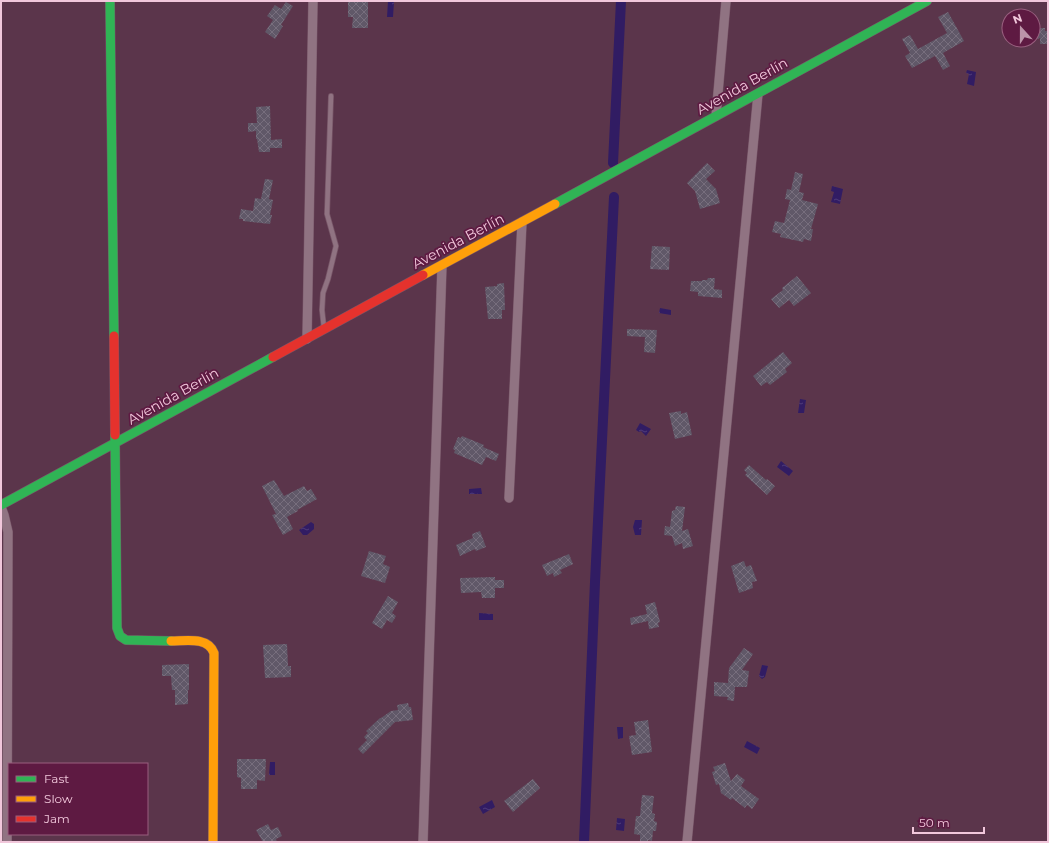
<svg xmlns="http://www.w3.org/2000/svg" width="1049" height="843" font-family="Montserrat,sans-serif">
  <style>
    .water { fill: url(#water-ripples) }
    .lines { fill: none; stroke-linecap: round; stroke-linejoin: round }
    .canal { stroke: #311c63; stroke-width: 10 }
    .building { fill: url(#building-cross-hatch) }
    .lane-casing { stroke: #775567; stroke-width: 6 }
    .street-casing { stroke: #775567; stroke-width: 10 }
    .fast-casing { stroke: #775567; stroke-width: 10 }
    .slow-casing { stroke: #775567; stroke-width: 10 }
    .jam-casing { stroke: #775567; stroke-width: 10 }
    .lane { stroke: #907382; stroke-width: 4.5 }
    .street { stroke: #907382; stroke-width: 9 }
    .fast { stroke: #30b455; stroke-width: 9 }
    .slow { stroke: #ff9f0a; stroke-width: 9 }
    .jam { stroke: #e5322d; stroke-width: 9 }
    .labels { text-anchor: middle; stroke-width: 3.5; stroke-linejoin: round; paint-order: stroke }
    .street-label { font-size: 14px; fill: #f1c7db; stroke: #5e1a42 }
  </style>
  <defs>
    <pattern id="water-ripples" width="26" height="14" patternUnits="userSpaceOnUse"><rect width="26" height="14" fill="#311c63"/><path d="M2 4q2-2 4 0t4 0M15 11q2-2 4 0t4 0" fill="none" stroke="#4f3c79"/></pattern>
    <pattern id="building-cross-hatch" width="8" height="8" patternUnits="userSpaceOnUse"><rect width="8" height="8" fill="#605868"/><path d="M0 0l8 8M0 8l8-8" fill="none" stroke="#776e7d"/></pattern>
  </defs>
  <rect width="100%" height="100%" fill="#5b354b"/>
  <path class="water" d="M388 1 394 2 393 17H387Z
    M967 70 976 72 974 86 967 84 969 74 966 73Z
    M832 186 843 189 840 204 831 202 834 192 831 191Z
    M660 308 671 310V315L659 313Z
    M800 399 806 400 804 413H798Z
    M640 423 651 429 646 436 641 431 639 432 636 430Z
    M781 461 793 471 789 476 777 467Z
    M481 488 482 494H469V489Z
    M635 520H642L641 535H635L633 527Z
    M311 522 314 524V529L307 535H303L299 530Z
    M479 613 493 614V620H479Z
    M762 665 768 666 765 677 762 679 759 676Z
    M617 727H623V738L618 739Z
    M747 741 760 748 757 754 744 747Z
    M270 762H275V775H269Z
    M492 800 495 807 483 814 479 807Z
    M617 818 625 819 624 831 616 830Z"/>
  <g class="lines">
    <path class="canal" d="M613 163 621 1
      M584 842 595 582 614 197"/>
  </g>
  <path class="building" d="M348 1H368V28H352L353 17H348Z
    M286 2 293 6 281 25 283 26 275 39 265 32 273 20 267 16 275 5 281 9Z
    M948 12 964 41 943 53 950 66 943 70 935 56 912 68 905 56 910 53 902 39 910 35 918 49 947 33 938 17Z
    M1037 28H1045V31H1048V44H1040V38L1037 39Z
    M270 106 271 140 282 139V148H270V152H259L257 139H256V131L248 132V123H257L256 107Z
    M707 163 715 171 706 179 716 189 720 203 700 209 695 191 687 183Z
    M795 172 803 174 799 192 804 193 802 200 818 204 811 229H813L811 241 804 239 803 242 780 237 781 234 772 232 775 221 784 223 790 200 785 199 787 189 791 190Z
    M265 179 273 180 269 199 273 200 270 215H272L270 224 243 221V219H239L241 209 253 211 255 198 261 199Z
    M652 246 670 247 669 270 650 269Z
    M797 276 811 293 794 306 789 300 779 308 771 299 783 290 782 288Z
    M708 278H715L714 289 722 290V298L698 296V292L690 291 691 281H702V280H707Z
    M504 283 505 310H502V319H488L485 287 497 286V284Z
    M627 329 657 330 655 353 644 352 645 337 627 336Z
    M783 352 792 363 785 369 787 372 770 385 767 382 761 386 753 376Z
    M681 411V414L687 412 692 435 675 439 669 413Z
    M462 436 484 445 483 447 499 454 496 461 486 457 482 465 454 453 455 450 453 449 458 437 461 438Z
    M749 465 766 480 767 479 775 486 767 495 745 475 747 473 744 470Z
    M274 480 284 496 304 486 307 491 311 489 317 499 297 510 298 511 287 517 293 529 283 535 272 515 276 514 262 486Z
    M676 506 685 507 682 531 688 529 693 546 683 549 682 543 675 546 672 536 664 535 665 526 670 527 672 511 675 510Z
    M480 531 486 547 476 551 475 549 460 556 456 545 473 538 472 534Z
    M369 551 386 556 383 564 390 567 385 583 361 576Z
    M569 554 573 564 560 570 562 573 554 577 553 573 547 576 542 565Z
    M744 561 746 567 751 565 757 581 752 582 753 588 739 593 731 566Z
    M495 577V580H504V588H495V598H482L481 592 461 593 460 578Z
    M388 596 398 602 392 613 396 616 392 623 387 620 382 629 372 623Z
    M655 602 660 622 658 623 659 627 649 629 648 621 631 625 630 618 647 614 645 605Z
    M287 644 288 666H291V677L265 678 263 645Z
    M744 648 753 654 742 670 749 671 747 687H735L734 701 727 700 728 697 714 696V682L728 683 729 668Z
    M189 664V690H188V704L175 705V690H172L171 676H162V665Z
    M408 703 409 707H411L413 720 395 722 363 754 358 749 367 740 364 737 368 733 366 731 380 718H381L391 711 398 710 397 705Z
    M648 720 652 752 632 755 629 736 636 735 634 722Z
    M237 759H266L265 781 257 780V789H241V778L237 777Z
    M725 763 731 781 737 774 745 780 741 786 759 799 752 809 747 805 745 808 732 798 731 800 721 793 719 784 716 785 712 772 715 771 713 767Z
    M533 779 540 788 513 812 504 801Z
    M642 795 654 796 652 813 655 814 654 821 657 822 656 831H653L652 841 648 840V842H640V835L634 834 636 816H640Z
    M268 824 271 830 278 827 282 836 276 839 277 842H263L256 830Z"/>
  <g class="lines">
    <g class="lane-casing">
      <path id="lane" d="M324 328 322 310 323 293 328 279 336 246 327 214 331 96"/>
    </g>
    <g class="street-casing">
      <path id="street" d="M716 116 726 1
        M307 339 313 1
        M509 498 522 222
        M1 507 4 515 8 532 7 842
        M423 842 442 265
        M687 842 758 94"/>
    </g>
    <g class="fast-casing">
      <path id="fast" d="M110 1 114 336
        M555 204 927 1
        M115 435 117 628 120 636 126 640 171 641
        M1 505 273 357"/>
    </g>
    <g class="slow-casing">
      <path id="slow" d="M423 275 555 204
        M171 641C185 641 208 636 214 653L213 842"/>
    </g>
    <g class="jam-casing">
      <path id="jam" d="M114 336 115 435
        M273 357 423 275"/>
    </g>
    <use href="#lane" class="lane"/>
    <use href="#street" class="street"/>
    <use href="#fast" class="fast"/>
    <use href="#slow" class="slow"/>
    <use href="#jam" class="jam"/>
  </g>
  <g class="labels">
    <g class="street-label">
      <text transform="translate(742 86) rotate(-29)" y="5">Avenida Berlín</text>
      <text transform="translate(458 241) rotate(-28)" y="5">Avenida Berlín</text>
      <text transform="translate(173 396) rotate(-29)" y="5">Avenida Berlín</text>
    </g>
  </g>
  <rect width="1049" height="843" fill="none" stroke="#f1c7db" stroke-width="4"/>
  <rect x="8" y="763" width="140" height="72" fill="#5e1a42" stroke="#995f7f"/>
  <rect x="16" y="776" width="20" height="6" fill="#30b455" stroke="#995f7f"/>
  <text x="44" y="783" font-size="12" fill="#f1c7db">Fast</text>
  <rect x="16" y="796" width="20" height="6" fill="#ff9f0a" stroke="#995f7f"/>
  <text x="44" y="803" font-size="12" fill="#f1c7db">Slow</text>
  <rect x="16" y="816" width="20" height="6" fill="#e5322d" stroke="#995f7f"/>
  <text x="44" y="823" font-size="12" fill="#f1c7db">Jam</text>
  <g transform="translate(1021 28) rotate(339)"><circle r="19" fill="#5e1a42" stroke="#995f7f"/>
  <path d="M0-3L7 15L0 10L-7 15Z" fill="#bc94a9"/>
  <text y="-6" font-size="11" font-weight="bold" text-anchor="middle" fill="#f1c7db">N</text>
  </g>
  <path d="M913 827v6h71v-6" fill="none" stroke="#f1c7db" stroke-width="2"/>
  <text x="919" y="827" font-size="12" fill="#f1c7db" stroke="#5e1a42" stroke-width="3" paint-order="stroke">50 m</text>
</svg>
